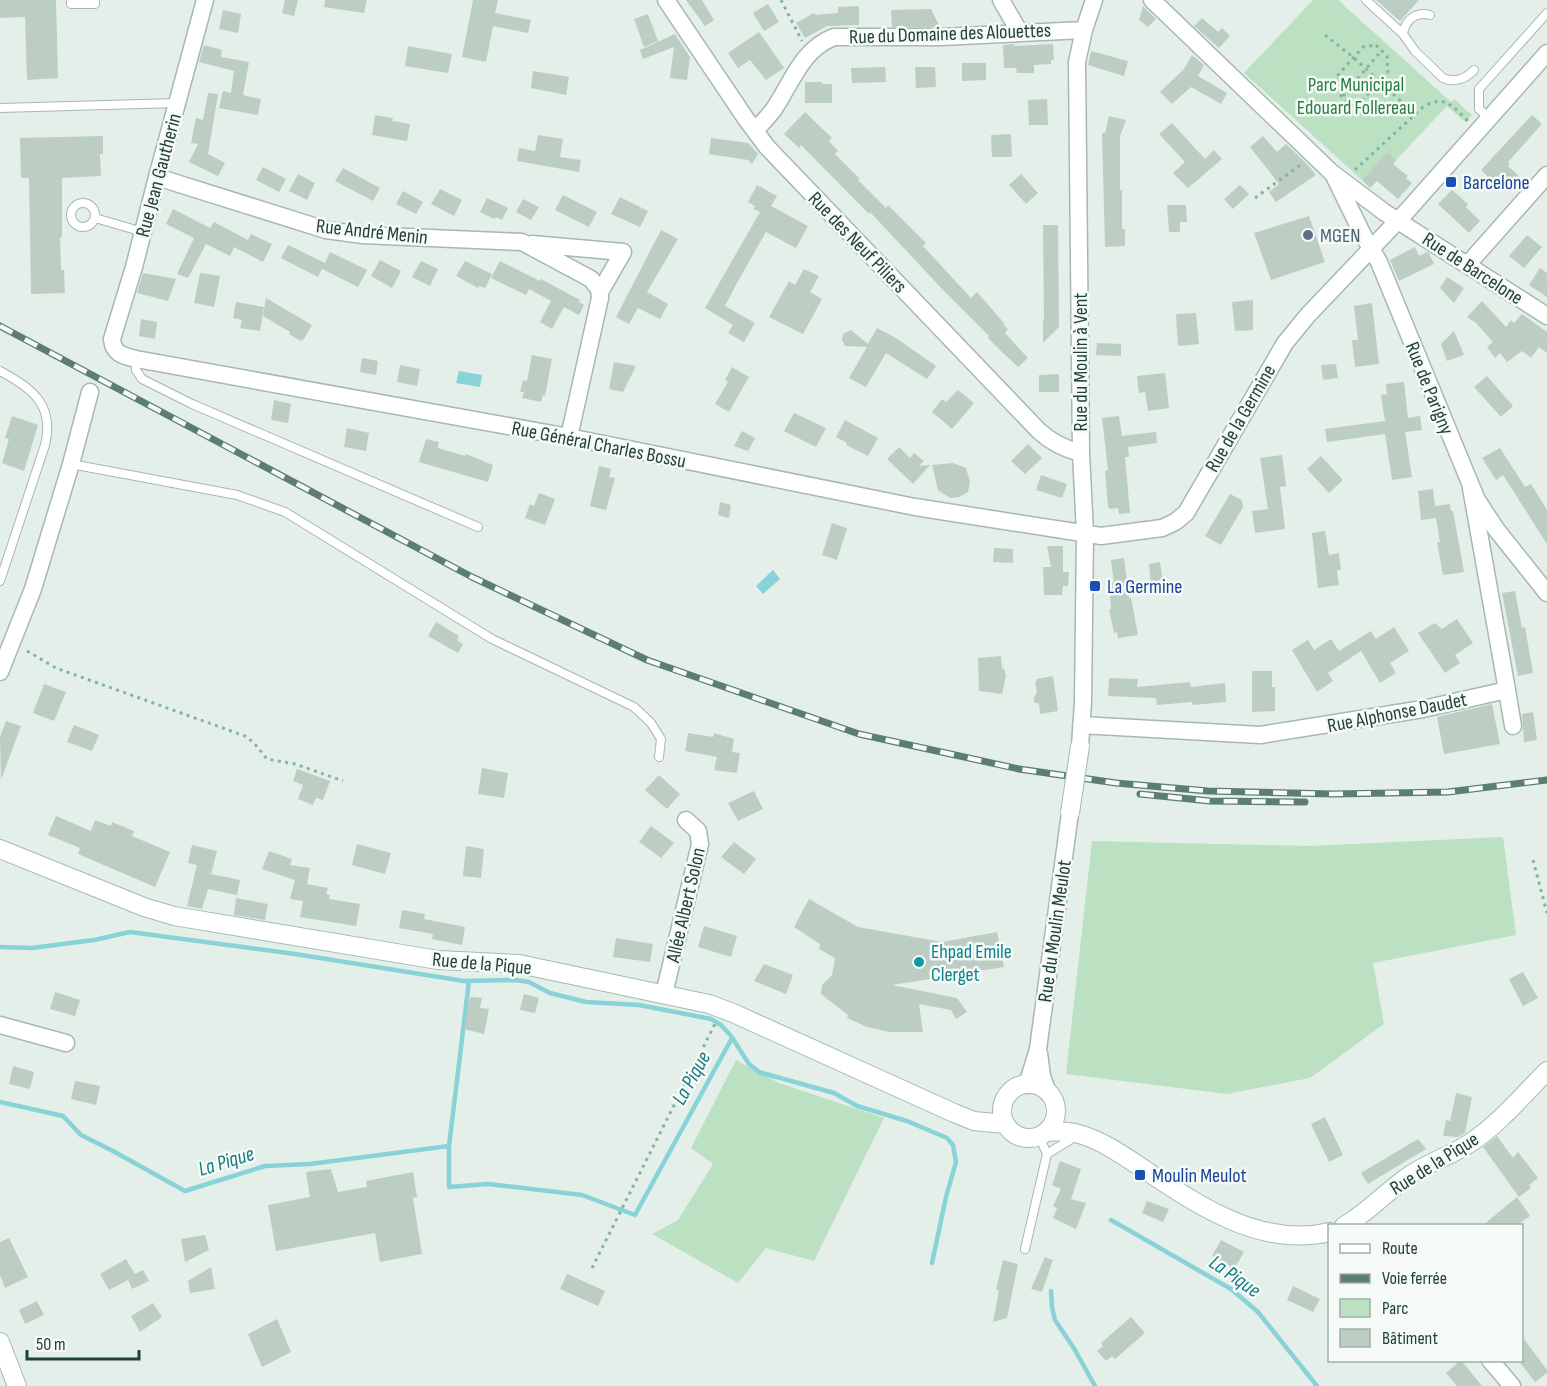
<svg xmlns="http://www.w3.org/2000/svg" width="1547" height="1386" font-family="'Sofia Sans Condensed',sans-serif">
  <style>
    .green { fill: #bbe1c2 }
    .water { fill: #88d2d8 }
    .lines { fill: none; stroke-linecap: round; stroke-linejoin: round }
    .stream { stroke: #88d2d8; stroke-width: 4.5 }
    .building { fill: #bccdc4 }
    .lane-casing { stroke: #a6b8b0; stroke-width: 10 }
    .street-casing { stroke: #a6b8b0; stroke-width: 19 }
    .secondary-casing { stroke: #a1bbb0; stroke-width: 20 }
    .path { stroke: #82b5a0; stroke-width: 3; stroke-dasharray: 3 4.5; stroke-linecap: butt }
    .lane { stroke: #fff; stroke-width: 8 }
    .street { stroke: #fff; stroke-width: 16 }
    .secondary { stroke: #fff; stroke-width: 18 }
    .rail-casing { stroke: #5c7d72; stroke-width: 7 }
    .rail { stroke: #f5faf7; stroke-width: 4.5; stroke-dasharray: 14; stroke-linecap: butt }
    .secondary-bridge-casing { stroke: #a1bbb0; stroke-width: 20; stroke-linecap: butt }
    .secondary-bridge { stroke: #fff; stroke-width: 18 }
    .transit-dot { fill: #1a4fb4; stroke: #f5faf7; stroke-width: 2 }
    .service-dot { fill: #5c6f8a; stroke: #f5faf7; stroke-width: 2 }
    .culture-dot { fill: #0f9aa8; stroke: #f5faf7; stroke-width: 2 }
    .labels { text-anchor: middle; stroke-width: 5; stroke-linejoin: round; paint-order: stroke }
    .street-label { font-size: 20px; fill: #214236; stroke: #f5faf7 }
    .park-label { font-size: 20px; fill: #287d41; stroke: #f5faf7 }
    .transit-label { font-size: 20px; fill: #164399; stroke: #f5faf7; text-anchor: start }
    .service-label { font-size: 20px; fill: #4e5e75; stroke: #f5faf7; text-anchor: start }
    .culture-label { font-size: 20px; fill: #0d838f; stroke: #f5faf7; text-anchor: start }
    .water-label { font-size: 21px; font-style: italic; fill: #167b84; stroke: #f5faf7 }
  </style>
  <rect width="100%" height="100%" fill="#e4efe9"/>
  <path class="green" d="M1313 0H1338L1451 102 1454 99 1472 115 1465 122 1447 106 1396 160 1387 152 1362 180 1244 73Z
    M1503 837 1516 935 1373 963 1384 1024 1310 1078 1227 1094 1066 1074 1092 841 1308 846Z
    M736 1060 779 1083 884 1118 814 1261 766 1248 738 1283 652 1234 678 1220 713 1164 691 1148Z"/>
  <path class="water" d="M459 371 482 375 480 387 456 383Z
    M773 570 780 579 763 594 756 586Z"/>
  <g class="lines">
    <path class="stream" d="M0 947 32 948 94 940 130 932 295 954 464 981 516 980 529 982 550 993 586 1002 639 1005 711 1019 721 1025 731 1036 749 1064 759 1072 834 1093 857 1106 907 1121 947 1138 953 1145 956 1162 946 1197 932 1263
      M0 1102 63 1116 81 1135 113 1151 185 1191 265 1166 310 1164 449 1146V1187L488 1184 582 1195 635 1215 732 1038
      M449 1146 469 981
      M1111 1220 1231 1289 1258 1312 1317 1386
      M1051 1291 1052 1307 1055 1320 1075 1350 1095 1386"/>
  </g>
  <path class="building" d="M0 0H56L58 78 27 80 25 17 0 18Z
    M285 0H298L294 16 282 13Z
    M325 0H367L364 13 324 7Z
    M473 0H498L495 13 531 20 528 33 493 26 486 62 462 57Z
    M686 0H702L714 20 705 26Z
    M1376 0H1419L1400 21Z
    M768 4 779 22 764 31 753 13Z
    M859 6V25L827 26 805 38 796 23 814 13 815 15 838 13V7Z
    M1143 6 1156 19 1148 27 1139 20Z
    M931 9 940 27H892L891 10Z
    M223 10 241 14 238 33 219 29Z
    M648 14 658 41 644 47 634 19Z
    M1202 18 1218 32 1222 28 1230 36 1219 48 1194 26Z
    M759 32 784 68 766 80 750 60 738 68 728 53Z
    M675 34 690 57 687 80 670 78 674 47 643 59 640 50Z
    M1014 44 1015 46 1053 44 1054 60H1051V64L1034 65V73H1017L1016 68H1004L1003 45Z
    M204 45 222 50 221 57 249 62 243 95 261 99 258 115 219 108 223 91 231 93 234 71 199 62Z
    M408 46 452 54 448 73 405 66Z
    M1091 51 1128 61 1124 76 1088 65Z
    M1192 55 1204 65 1198 76 1227 93 1221 104 1191 87 1172 104 1160 92 1184 69Z
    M962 63H986V80L962 81Z
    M885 67 886 82 852 83 851 68Z
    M915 67H935L936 87 916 88Z
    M533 71 569 77 566 95 531 88Z
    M805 82H822V84H832V103H805Z
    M208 93 218 94 208 154 225 163 218 176 189 162 198 144 191 143 196 118 203 120Z
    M1047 99 1048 125H1029L1028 100Z
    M805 112 832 138 829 141 838 151 835 154 860 179 858 180 886 208 888 205 926 243 923 246 971 298 977 292 1004 323 1003 324 1008 329 1005 333 1028 358 1018 367 1001 351 988 338 989 336 944 291 870 212 869 214 801 145 799 148 784 134Z
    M375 115 393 118 392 121 410 124 407 141 372 135Z
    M1532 115 1542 124 1508 162 1510 164 1508 166 1521 178 1509 190 1495 176 1491 180 1481 170Z
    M1109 116 1126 120 1120 136V190H1122V229H1125V246L1105 247 1102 133H1105Z
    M1172 123 1205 159 1214 150 1222 159 1188 188 1173 173 1185 162 1159 134Z
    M1011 134 1012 157H992L991 135Z
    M538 135 563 139 560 157 581 160 579 172 517 161 519 148 535 151Z
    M103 136V154H100L101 176 62 178V237H60L61 270H64L65 293 31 294 29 178H21L20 138Z
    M1263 136 1277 152 1286 144 1308 165 1316 175 1276 202 1269 192 1279 184 1250 147Z
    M711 138 748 143 758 154 752 164 748 160 709 154Z
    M1387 152 1396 160 1393 164 1408 176 1406 178 1412 183 1398 199 1377 181 1370 188 1362 180Z
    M263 167 286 179 279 192 256 180Z
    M343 168 380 188 373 201 335 181Z
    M298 174 315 183 307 200 289 191Z
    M1021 174 1038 193 1026 204 1009 185Z
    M757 185 777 196 771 206 808 226 796 248 766 232 737 283 725 306 755 323 744 342 728 333 733 325 705 308 760 212 753 209 755 206 748 202Z
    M1240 185 1249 194 1233 209 1224 199Z
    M440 189 462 200 454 216 431 204Z
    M1452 190 1468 204 1466 207 1480 221 1469 233 1438 204Z
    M403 191 423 202 416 214 396 204Z
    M563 195 597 212 589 227 555 210Z
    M620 197 648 211 640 227 611 214Z
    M487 198 508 208 502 220 496 217 494 219 480 212Z
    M523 199 539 207 531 220 516 212Z
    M1167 205H1186L1187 222H1180V232H1169Z
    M173 209 210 228 214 222 248 240 251 234 272 244 263 262 234 247 230 256 206 244 188 278 177 274 194 238 166 224Z
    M1309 216 1325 262 1271 280 1254 233Z
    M1043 225H1058L1059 327 1043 343V320H1044Z
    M661 230 678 239 647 292 668 304 660 319 638 308 629 324 616 317Z
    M1527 235 1542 247 1524 268 1509 256Z
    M288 245 325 263 330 252 367 270 358 287 322 269 318 277 281 258Z
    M1415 247 1419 256 1427 252 1429 253 1434 264 1399 281 1390 260Z
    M380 260 401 271 392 288 371 276Z
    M421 261 438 269 430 286 412 277Z
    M465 261 492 274 485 288 479 286 478 288 456 276Z
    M500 261 540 281 541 279 580 300 579 302 584 305 579 315 564 307 552 329 540 322 551 301 529 289 526 295 491 278Z
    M1540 268 1547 273V297L1529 285Z
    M804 269 819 276 810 292 822 299 803 334 769 317 789 281 795 285Z
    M143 273 176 279 168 301 137 293Z
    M200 273 220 276 214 307 194 303Z
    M1447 277 1464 288 1454 303 1440 288Z
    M266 298 312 325 304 339 301 341 289 334 290 332 263 316Z
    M1253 300V330L1235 331 1232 302Z
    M1482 301 1506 327 1511 320 1514 323 1522 314 1547 332V353L1539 347 1531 358 1522 351 1507 362 1500 353 1495 358 1487 347 1493 342 1476 323 1467 317Z
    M236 302 264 307 260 331 240 328 242 320 233 318Z
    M1372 303 1379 364 1355 367 1352 340H1358L1354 306Z
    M1196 313 1199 344 1178 346 1176 314Z
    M141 319 157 322 155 339 139 336Z
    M877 328 896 338 936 366 927 379 886 353 866 387 849 378 867 347 845 346 842 340 843 334 851 330 868 344Z
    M1454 331 1464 355 1447 361 1441 344Z
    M1097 343 1121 344V356L1096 355Z
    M532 355 552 359 545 396 543 395 541 402 522 398 524 392H520L523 380 527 381Z
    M362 358 378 361 376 375 360 372Z
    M614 362 636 366 623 392 609 389Z
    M1336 364 1338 378 1323 380 1321 365Z
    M400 365 420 369 417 386 397 382Z
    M732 367 749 377 729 412 715 404 728 382 725 380Z
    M1165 373 1169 408 1148 411 1145 392 1139 393 1137 376Z
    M1059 374V392H1039V375Z
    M1487 376 1513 406 1501 417 1474 387Z
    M1404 382 1408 418 1420 416 1422 430 1405 432 1412 477 1392 480 1385 434 1327 442 1325 429 1385 421 1381 395 1387 394 1386 384Z
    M958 390 974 403 952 429 932 412 942 399 946 402Z
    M274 400 291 404 288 423 271 420Z
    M794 413 826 428 816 447 784 431Z
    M12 416 38 425 24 471 2 463 9 439 5 438Z
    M1119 416 1122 436 1156 432 1157 443 1128 447 1129 457H1125L1130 513 1119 514 1118 508 1110 509 1108 507 1105 471 1108 470 1102 418Z
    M845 420 878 438 868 456 846 445 847 443 836 437Z
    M347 428 369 433 366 451 344 447Z
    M742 431 755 438 748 451 734 446Z
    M426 439 439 442 438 448 465 456 466 454 493 465 488 482 419 462Z
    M1028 444 1042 458 1025 474 1011 461Z
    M899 447 910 458 914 453 924 461 919 466 930 465 913 484 887 459Z
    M1500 448 1525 487 1531 484 1547 510V544L1503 475 1496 480 1482 458Z
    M1282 455 1286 486 1280 487 1285 529 1255 533 1252 511 1268 509 1260 458Z
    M1321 456 1343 480 1329 493 1307 469Z
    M953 463 966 468 970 482 968 492 959 497 950 498 938 490 932 465Z
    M599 466 611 469 609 477 615 478 606 510 590 506Z
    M1041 475 1067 484 1062 498 1036 490Z
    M1433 489 1435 506 1450 504 1451 511H1453L1464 572 1443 575 1437 542H1440L1436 518 1421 520 1418 491Z
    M539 493 555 499 545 525 525 518 530 504 534 506Z
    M1230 494 1242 500 1243 507 1221 545 1205 536Z
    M720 502 731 505 729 518 718 515Z
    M832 523 847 528 837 560 822 555Z
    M1325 531 1329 555 1339 553 1341 570H1337L1339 585 1318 588 1312 533Z
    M1047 546H1063V572H1069L1068 586H1063L1062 595H1044L1043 567H1051Z
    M994 548 1013 549V563L993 562Z
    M1124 558 1129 598H1131L1138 635 1118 638 1117 632 1114 633 1109 609H1111L1109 582H1114L1111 560Z
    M1160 562 1163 583 1151 584 1149 564Z
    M1515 591 1522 628 1525 627 1533 673 1518 676 1502 593Z
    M1457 619 1473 643 1455 655 1460 663 1445 673 1418 633 1435 623 1442 629Z
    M436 622 459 636 457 640 463 644 458 653 428 636Z
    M1394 627 1409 651 1390 663 1396 673 1380 683 1361 651 1328 673 1333 681 1317 692 1292 650 1308 640 1314 650 1331 639 1339 651 1371 631 1376 639Z
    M1001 656 1002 669 1004 668 1006 676 1002 694 979 691 978 658Z
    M1252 671H1272V687H1275V711L1252 712Z
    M1053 676 1058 711 1040 714 1039 704 1034 702V697L1037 692 1035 684 1037 679Z
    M1109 678 1138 679 1137 687 1190 682 1191 687 1225 683 1226 702 1193 705 1192 702 1157 705 1156 698 1108 696Z
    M44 684 66 692 54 721 33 713Z
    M1492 704 1500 744 1444 754 1437 717Z
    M1533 712 1537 740 1524 742 1522 714Z
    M6 721 21 726 1 780 0 737Z
    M74 725 99 735 92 751 67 742Z
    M688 733 713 737 714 733 734 739 732 752 740 753 737 773 714 770 717 757 685 751Z
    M482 768 508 773 504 798 478 794Z
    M297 769 330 781 323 800 316 798 313 805 298 799 303 785 293 781Z
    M659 775 680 794 667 809 645 790Z
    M754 791 763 809 738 821 728 803Z
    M56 816 91 831 95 820 111 826 112 822 134 831 132 836 170 852 155 887 78 854 80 848 48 835Z
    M651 826 674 843 661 858 639 842Z
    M734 842 756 859 744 874 721 857Z
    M357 844 391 853 385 874 352 865Z
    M192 845 217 851 211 874 240 880 237 895 208 889 202 909 187 906 197 865 188 863Z
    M466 846 484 849 481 878 463 876Z
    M269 851 292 859 290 865 310 868 307 884 328 888 326 894 330 895 329 899 360 904 356 926 300 917 303 901 290 899 295 880 262 869Z
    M236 898 268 904 265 920 234 915Z
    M809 899 858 927 942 942 997 932 1004 967 892 985 957 998 967 1012 956 1019 951 1010 919 1004 923 1032H890L867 1027 847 1018 848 1015 821 994 822 985 832 975 835 958 819 949 820 944 794 927Z
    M402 910 425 914 424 919 465 927 462 945 432 939 433 934 399 928Z
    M704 926 737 936 731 957 698 947Z
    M616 938 653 944 650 962 613 957Z
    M764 964 793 975 786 994 754 981Z
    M1523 972 1538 998 1523 1006 1509 979Z
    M55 992 80 1000 75 1016 50 1009Z
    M524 994 539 998 535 1013 520 1010Z
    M470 997 482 998 480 1008 489 1009 484 1034 464 1029Z
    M13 1066 34 1072 30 1089 9 1084Z
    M75 1081 100 1086 96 1105 71 1099Z
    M1456 1093 1472 1097 1465 1133 1458 1137 1443 1136 1446 1120 1450 1121Z
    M1325 1117 1343 1155 1329 1162 1311 1124Z
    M1497 1136 1513 1158 1518 1152 1538 1178 1529 1185 1531 1188 1519 1197 1483 1147Z
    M1418 1139 1426 1149 1368 1184 1361 1173Z
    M1060 1161 1081 1169 1071 1199 1086 1203 1076 1229 1053 1218 1057 1208 1053 1206 1061 1189 1052 1185Z
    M331 1169 338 1192 367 1187 366 1181 413 1172 417 1197 413 1198 422 1254 380 1262 375 1233 276 1251 268 1205 310 1197 306 1172Z
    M1517 1197 1530 1216 1516 1226H1482Z
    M1147 1201 1169 1209 1163 1222 1142 1213Z
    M205 1235 209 1250 185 1262 181 1239Z
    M9 1238 28 1277 5 1288 0 1275V1242Z
    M1221 1240 1244 1252 1234 1269 1212 1256Z
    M1045 1257 1053 1260 1042 1292 1031 1289Z
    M126 1259 135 1274 143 1270 149 1281 132 1289 128 1280 109 1290 100 1274Z
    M1003 1260 1018 1264 1007 1318 993 1322 999 1290H996Z
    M211 1267 215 1289 190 1293 188 1281Z
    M567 1274 605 1291 598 1306 560 1289Z
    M1293 1286 1320 1299 1313 1312 1287 1300Z
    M37 1301 44 1315 25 1324 19 1310Z
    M153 1303 162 1317 140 1332 131 1316Z
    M1131 1317 1145 1333 1115 1359 1112 1356 1106 1361 1097 1351 1103 1346 1101 1343Z
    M277 1319 291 1352 262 1367 248 1334Z
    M1521 1335 1547 1370V1373L1535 1382 1521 1364Z
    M1461 1360 1482 1386H1457L1446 1373Z"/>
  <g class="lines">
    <g class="lane-casing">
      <path id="lane" d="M71 0V4H95V0
        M1366 0 1403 34
        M1430 15C1416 11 1405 20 1403 34L1415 51 1443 78C1454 83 1466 79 1474 70
        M0 108 177 103
        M1489 118 1479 109V89L1547 13
        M71 215a12 12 0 1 1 24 0a12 12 0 1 1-24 0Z
        M95 218 143 232
        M136 359V370L142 379 192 404 478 527
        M0 371C32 388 55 405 45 445L0 581
        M71 464 237 495 285 512 492 639 634 707 651 723 661 739 659 757
        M1047 1154 1076 1136
        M1025 1249 1047 1154 1039 1136"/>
    </g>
    <g class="street-casing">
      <path id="street" d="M205 0 157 177 134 267 112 339C113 354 124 356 136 359L569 437 915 507 1101 536 1162 528 1175 522 1186 513 1285 343 1308 315 1407 211 1547 53
        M666 0 746 119 767 147 1039 431C1051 442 1065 449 1081 453
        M1001 0 1020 33
        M1152 0 1331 172 1384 212 1547 316
        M755 131C761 124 768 117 774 109 792 82 802 49 834 37H942L1084 30
        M157 177 326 230 363 235 522 242 591 279 599 289 600 298 569 437
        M1335 178 1363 235 1379 262 1477 500 1496 529 1547 593
        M532 244 623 252 600 292
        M1468 264 1547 175
        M0 672 33 589 71 464 90 392
        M1507 690 1513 726
        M1081 725 1260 735 1423 709 1507 690 1471 488
        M1080 746 1083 702 1085 533 1081 453 1077 62 1084 30 1094 0
        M664 994 700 844 698 831 686 820
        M0 1025 66 1043
        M1039 1053 1042 1076 1048 1093
        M1027 1085 1038 1049 1070 813
        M1490 1360 1512 1386"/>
    </g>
    <g class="secondary-casing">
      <path id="secondary" d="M0 849 144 907 174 916 438 960 519 964 709 1004 733 1013 954 1113 974 1121 1005 1124
        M1002 1111a27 27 0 1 1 54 0a27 27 0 1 1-54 0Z
        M1047 1131C1057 1132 1069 1131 1079 1134 1104 1141 1127 1158 1148 1172 1201 1207 1262 1248 1330 1232
        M1344 1226C1366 1214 1385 1193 1406 1178 1426 1163 1449 1157 1470 1143 1499 1124 1523 1095 1547 1071
        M0 1342 17 1386"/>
    </g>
    <path class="path" d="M781 0 802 41
      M1325 35 1353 57 1415 114
      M1376 45 1387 56 1388 72 1355 108 1329 85 1363 47Z
      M1343 96 1382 50
      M1355 170 1423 107C1445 94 1452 106 1468 121
      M1255 198 1303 163
      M27 651 56 668 245 736 254 743 267 759 295 764 343 781
      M1533 860 1547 913
      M592 1268 715 1024"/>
    <use href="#lane" class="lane"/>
    <use href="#street" class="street"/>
    <use href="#secondary" class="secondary"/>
    <g class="rail-casing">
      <path id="rail" d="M0 326 472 577 647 660 859 734 1019 769 1116 783 1208 791 1333 794 1448 792 1547 780
        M1140 794 1210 801 1305 802"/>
    </g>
    <use href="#rail" class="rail"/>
    <g class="secondary-bridge-casing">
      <path id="secondary-bridge" d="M1070 813 1080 746"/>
    </g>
    <use href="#secondary-bridge" class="secondary-bridge"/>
  </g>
  <g class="transit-dot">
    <rect x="1445" y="176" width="12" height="12" rx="3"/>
    <rect x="1089" y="580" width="12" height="12" rx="3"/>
    <rect x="1134" y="1169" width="12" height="12" rx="3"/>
  </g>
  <circle class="service-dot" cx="1308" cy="235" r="6"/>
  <circle class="culture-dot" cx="919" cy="962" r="6"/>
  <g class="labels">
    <g class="street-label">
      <text transform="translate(950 33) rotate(-2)" y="7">Rue du Domaine des Alouettes</text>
      <text transform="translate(158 175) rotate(-75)" y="7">Rue Jean Gautherin</text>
      <text transform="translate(372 231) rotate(6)" y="7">Rue André Menin</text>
      <text transform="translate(858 242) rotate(46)" y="7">Rue des Neuf Piliers</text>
      <text transform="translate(1473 268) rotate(33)" y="7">Rue de Barcelone</text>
      <text transform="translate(1080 362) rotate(-90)" y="7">Rue du Moulin à Vent</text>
      <text transform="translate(1430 388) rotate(68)" y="7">Rue de Parigny</text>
      <text transform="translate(1240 418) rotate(-60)" y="7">Rue de la Germine</text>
      <text transform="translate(599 444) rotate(11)" y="7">Rue Général Charles Bossu</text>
      <text transform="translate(1397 712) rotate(-11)" y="7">Rue Alphonse Daudet</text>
      <text transform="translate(685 905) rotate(-77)" y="7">Allée Albert Solon</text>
      <text transform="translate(1054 931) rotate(-82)" y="7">Rue du Moulin Meulot</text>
      <text transform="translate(482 963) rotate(5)" y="7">Rue de la Pique</text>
      <text transform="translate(1434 1163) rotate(-32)" y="7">Rue de la Pique</text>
    </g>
    <g class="park-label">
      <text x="1356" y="91">Parc Municipal<tspan x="1356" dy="23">Edouard Follereau</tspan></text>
    </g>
    <g class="transit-label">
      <text x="1463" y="189">Barcelone</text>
      <text x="1107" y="593">La Germine</text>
      <text x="1152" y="1182">Moulin Meulot</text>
    </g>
    <g class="service-label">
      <text x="1320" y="242">MGEN</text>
    </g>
    <g class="culture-label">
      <text x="931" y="958">Ehpad Emile<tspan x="931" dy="23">Clerget</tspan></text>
    </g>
    <g class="water-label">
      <text transform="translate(691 1078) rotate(-61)" y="7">La Pique</text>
      <text transform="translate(226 1161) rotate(-17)" y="7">La Pique</text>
      <text transform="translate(1235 1276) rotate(35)" y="7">La Pique</text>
    </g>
  </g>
  <rect x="1328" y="1224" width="195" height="138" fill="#f5faf7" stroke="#a0b0aa" stroke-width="1.5"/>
  <rect x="1340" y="1244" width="30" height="9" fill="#ffffff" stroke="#a0b0aa" stroke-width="1.5"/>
  <text x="1382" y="1254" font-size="18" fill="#214236">Route</text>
  <rect x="1340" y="1274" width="30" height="9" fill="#5c7d72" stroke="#a0b0aa" stroke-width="1.5"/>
  <text x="1382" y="1284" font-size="18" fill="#214236">Voie ferrée</text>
  <rect x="1340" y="1299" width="30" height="18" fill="#bbe1c2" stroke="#a0b0aa" stroke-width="1.5"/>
  <text x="1382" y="1314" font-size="18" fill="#214236">Parc</text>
  <rect x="1340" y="1329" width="30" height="18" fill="#bccdc4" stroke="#a0b0aa" stroke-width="1.5"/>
  <text x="1382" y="1344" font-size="18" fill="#214236">Bâtiment</text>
  <path d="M27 1350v9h112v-9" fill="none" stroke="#214236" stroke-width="3"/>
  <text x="36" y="1350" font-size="18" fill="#214236" stroke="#f5faf7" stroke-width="4.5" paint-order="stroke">50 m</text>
</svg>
